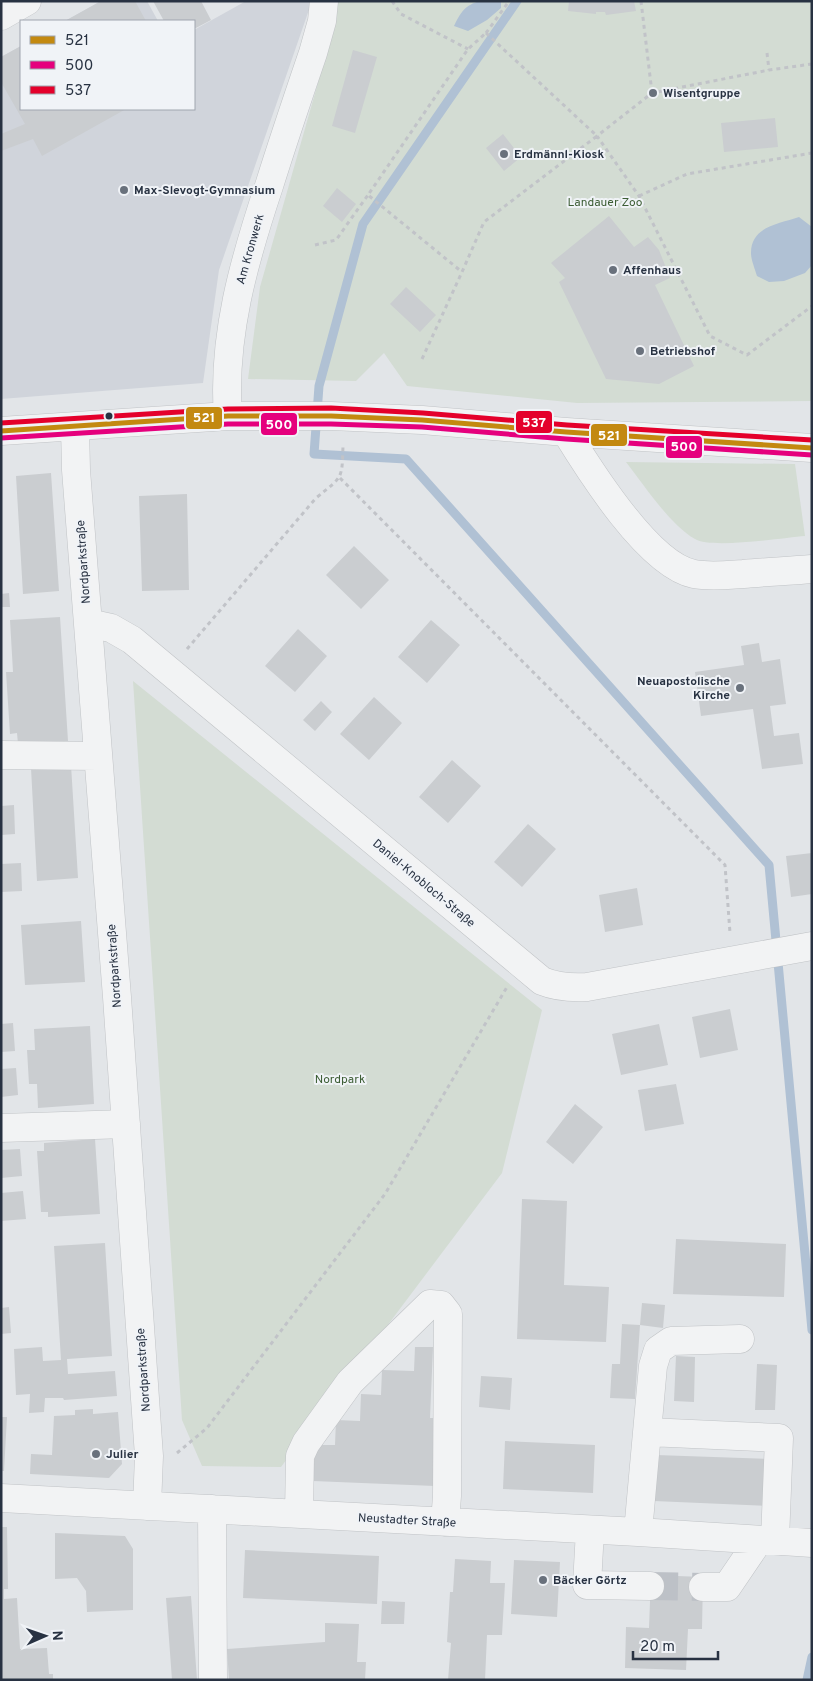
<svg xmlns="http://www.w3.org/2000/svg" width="813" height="1681" font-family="Overpass,sans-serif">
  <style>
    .built { fill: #d0d4db }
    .green { fill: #d3dcd3 }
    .water { fill: #b0c1d4 }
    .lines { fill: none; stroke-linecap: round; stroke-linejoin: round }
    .stream { stroke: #b0c1d4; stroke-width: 9 }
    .building { fill: #cacdd0 }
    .minor-tunnel { stroke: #bdc1c7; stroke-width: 28; stroke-dasharray: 28 14; stroke-linecap: butt }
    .minor-casing { stroke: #c0c3c6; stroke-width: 29 }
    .path { stroke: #c1c3c8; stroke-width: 3; stroke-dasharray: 4 4; stroke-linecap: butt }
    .minor { stroke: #f2f3f4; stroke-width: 28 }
    .bus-1-casing { stroke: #f0f3f7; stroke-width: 9 }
    .bus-2-casing { stroke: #f0f3f7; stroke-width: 9 }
    .bus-3-casing { stroke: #f0f3f7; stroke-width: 9 }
    .bus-1 { stroke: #c38910; stroke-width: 5 }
    .bus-2 { stroke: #e5007d; stroke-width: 5 }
    .bus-3 { stroke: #e4002b; stroke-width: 5 }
    .poi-dot { fill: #69717c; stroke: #f0f3f7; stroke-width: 2 }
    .bus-dot { fill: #283242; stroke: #f0f3f7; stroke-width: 2 }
    .labels { text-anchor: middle; stroke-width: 4; stroke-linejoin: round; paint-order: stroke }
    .poi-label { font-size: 12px; font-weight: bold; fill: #283242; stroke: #f0f3f7; text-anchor: start }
    .park-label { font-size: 12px; fill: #3d5e35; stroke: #f0f3f7 }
    .street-label { font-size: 12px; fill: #283242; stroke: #f0f3f7 }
    .line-badge { stroke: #f0f3f7; stroke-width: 2 }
    .badge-label { font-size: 14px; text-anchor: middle; font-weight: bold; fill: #fff }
  </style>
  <rect width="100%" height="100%" fill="#e2e5e8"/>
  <path class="built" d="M101 1H147L158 21H65Z
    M246 1H312L219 270 203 383 1 399V57L21 46V109H194V30Z"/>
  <path class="green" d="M334 1H812V401L577 403 407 386 384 353 356 381 248 379 260 287 327 51Z
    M626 462 795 464 805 536C782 538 711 549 695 539 670 525 644 485 626 462Z
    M133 681 542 1010 502 1173 281 1467 202 1466 182 1420Z"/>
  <path class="water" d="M480 1H501V8L487 20 468 31 454 26C461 12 465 5 480 1Z
    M799 217 812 227V265L805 273 784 281 769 282 757 276C755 269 751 260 751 253 751 226 779 224 799 217Z"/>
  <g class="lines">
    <path class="stream" d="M517 1 363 224 319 386 314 454 406 459 769 865 812 1330
      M807 1680 812 1657"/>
  </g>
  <path class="building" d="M101 1H135L146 21H65Z
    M153 1H201L211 20 194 29V21H164Z
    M569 1H634L636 11 606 15 605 12H596V14L568 11Z
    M21 46V109H126L42 156 33 139 1 151V134L25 124 1 82V57Z
    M353 50 377 57 355 133 332 126Z
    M775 118 778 147 724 152 721 123Z
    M503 134 521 157 504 171 486 148Z
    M337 188 356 204 342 222 323 206Z
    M609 216 634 247 648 237 659 250 670 278 655 285 694 366 659 384 606 379 559 282 565 278 551 263Z
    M406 287 436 315 420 332 390 304Z
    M51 473 59 591 23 594 16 476Z
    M187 494 189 590 142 591 139 496Z
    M354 546 389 580 361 609 326 575Z
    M9 593 10 607H1V594Z
    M60 617 68 741 18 744 17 733 10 734 6 672H13L10 620Z
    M431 620 460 645 427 683 398 657Z
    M298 629 327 656 295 692 265 666Z
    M759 643 762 662 780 659 786 704 770 706 774 736 799 733 803 764 762 769 753 709 701 716 695 672 744 665 741 646Z
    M374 697 402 723 369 760 340 734Z
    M321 701 332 712 315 731 303 720Z
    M452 760 481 786 448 823 419 797Z
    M71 765 78 878 37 881 31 768Z
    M14 805 15 834 1 835V806Z
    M528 824 556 849 522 887 494 862Z
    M812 853V894L791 897 786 856Z
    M21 863 22 891 1 892V864Z
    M637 888 643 925 605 932 599 895Z
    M81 921 85 982 25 985 21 925Z
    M730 1009 738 1050 700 1058 692 1017Z
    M13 1023 15 1051 1 1052V1024Z
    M659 1024 668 1065 621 1075 612 1034Z
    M90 1026 94 1104 38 1108 37 1084H29L27 1050H35L34 1029Z
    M16 1068 18 1095 1 1097V1069Z
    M676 1084 684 1124 645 1131 638 1090Z
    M575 1104 603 1127 573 1164 546 1142Z
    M95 1139 100 1214 48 1217V1212H41L37 1151H44V1143Z
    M20 1149 22 1176 1 1178V1150Z
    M23 1191 26 1219 1 1221V1193Z
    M522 1199 567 1201 564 1285 609 1287 606 1342 517 1339Z
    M676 1239 786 1244 784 1297 673 1294Z
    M105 1243 112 1356 67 1359 68 1374 115 1371 117 1396 64 1400 63 1398H45L44 1412 29 1413 30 1394 16 1395 14 1349 42 1347 43 1361 61 1360 54 1246Z
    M642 1303 665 1305 663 1328 640 1325Z
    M9 1307 11 1333 1 1334V1308Z
    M622 1324 640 1325 635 1399 610 1398 612 1364H620Z
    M415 1347H433L430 1418H438L435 1486 313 1481 315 1445H335L336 1420 360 1421 361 1394 381 1395 382 1370 414 1371Z
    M676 1356 695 1357 694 1402 674 1401Z
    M757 1364 777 1365 775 1410H755Z
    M481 1376 512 1378 510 1410 479 1407Z
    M93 1409V1414L118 1412 122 1464 109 1478 30 1474 31 1454 52 1455 54 1416 75 1415V1410Z
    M1 1417H7L4 1471H1Z
    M505 1441 595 1445 593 1493 503 1489Z
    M656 1455 769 1459 767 1506 654 1501Z
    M1 1527H7L8 1589H4V1599L17 1598 20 1649 47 1648 49 1674H53V1680H1Z
    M55 1533 125 1536 133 1549V1610L87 1612 86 1591 77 1578 55 1579Z
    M245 1550 379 1556 377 1604 243 1598Z
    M455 1559 491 1561 490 1583H505L502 1635H487L485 1680H448L451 1643 447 1642 450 1592H453Z
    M514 1560 560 1562 557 1617 511 1614Z
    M651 1575 703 1577 702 1629H688L686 1670 625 1668 626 1627 649 1628Z
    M191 1596 197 1680H172L166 1598Z
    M382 1601 405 1602 404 1624H381Z
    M325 1623 359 1624 357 1662H366L365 1680H229L227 1649 325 1642Z"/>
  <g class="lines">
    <path class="minor-tunnel" d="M650 1586 703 1587"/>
    <g class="minor-casing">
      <path id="minor" d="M1 16 27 1
        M228 416C222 337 244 261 269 186 283 141 298 97 313 53L322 21 324 1
        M75 427 76 470 117 997 149 1456 147 1506
        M1 431 228 416H331L422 420 566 432 812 448
        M566 432C590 471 649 565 694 574 710 577 727 575 743 574 766 572 789 571 812 569
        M88 623 111 628 132 640 542 981C557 987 571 988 587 987L812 946
        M1 755 98 756
        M1 1128 126 1124
        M648 1432 779 1438 775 1540
        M1 1498 638 1532 812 1543
        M212 1509 213 1680
        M299 1514 300 1456 306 1443 350 1382 430 1304 441 1305 448 1314 447 1496 445 1522
        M590 1530 587 1585 650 1586
        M638 1532 653 1366 658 1350 671 1341 740 1339
        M703 1587H727L759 1540"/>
    </g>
    <path class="path" d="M392 1 401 14 468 49
      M641 1 652 93
      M486 33 597 136 484 222 462 272 368 195 468 49Z
      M486 33 509 1
      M767 53 769 70
      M812 64 769 70 652 93 597 136 639 196 710 336 747 355 812 306
      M639 196 687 174 812 153
      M315 245 336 240 368 195
      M422 359 462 272
      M340 478 725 865 730 933
      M187 649 316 498C343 476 342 480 343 445
      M177 1453 207 1428 385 1194 507 987"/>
    <use href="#minor" class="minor"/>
    <g class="bus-1-casing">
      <path id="bus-1" d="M1 431 228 416H331L422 420 566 432 812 448"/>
    </g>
    <g class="bus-2-casing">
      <path id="bus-2" d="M1 438 228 424H331L422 427 566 439 812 455"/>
    </g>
    <g class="bus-3-casing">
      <path id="bus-3" d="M1 423 228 409 331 408 423 413 567 425 812 440"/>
    </g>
    <use href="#bus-1" class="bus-1"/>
    <use href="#bus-2" class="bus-2"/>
    <use href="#bus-3" class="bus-3"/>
  </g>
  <g class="poi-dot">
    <circle cx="653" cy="93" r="5"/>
    <circle cx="504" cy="154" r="5"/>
    <circle cx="124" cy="190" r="5"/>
    <circle cx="613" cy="270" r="5"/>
    <circle cx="640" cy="351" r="5"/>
    <circle cx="740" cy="688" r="5"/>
    <circle cx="96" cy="1454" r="5"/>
    <circle cx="543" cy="1580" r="5"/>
  </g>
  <circle class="bus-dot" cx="109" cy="416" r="4.5"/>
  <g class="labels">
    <g class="poi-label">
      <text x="663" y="97">Wisentgruppe</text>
      <text x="514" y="158">Erdmännl-Kiosk</text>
      <text x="134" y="194">Max-Slevogt-Gymnasium</text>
      <text x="623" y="274">Affenhaus</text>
      <text x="650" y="355">Betriebshof</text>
      <text x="730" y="685" text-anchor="end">Neuapostolische<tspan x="730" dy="14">Kirche</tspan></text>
      <text x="106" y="1458">Julier</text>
      <text x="553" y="1584">Bäcker Görtz</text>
    </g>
    <g class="park-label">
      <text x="605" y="206">Landauer Zoo</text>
      <text x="340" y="1083">Nordpark</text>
    </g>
    <g class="street-label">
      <text transform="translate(250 249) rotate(-74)" y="4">Am Kronwerk</text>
      <text transform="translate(83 562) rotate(-94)" y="4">Nordparkstraße</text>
      <text transform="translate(424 883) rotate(40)" y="4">Daniel-Knobloch-Straße</text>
      <text transform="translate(114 966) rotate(-94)" y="4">Nordparkstraße</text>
      <text transform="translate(143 1370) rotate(-94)" y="4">Nordparkstraße</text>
      <text transform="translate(407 1520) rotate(3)" y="4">Neustadter Straße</text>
    </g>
  </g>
  <g class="line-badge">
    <rect x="185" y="406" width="38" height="24" rx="5" fill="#c38910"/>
    <rect x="515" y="410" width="38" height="24" rx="5" fill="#e4002b"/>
    <rect x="260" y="412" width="38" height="24" rx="5" fill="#e5007d"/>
    <rect x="590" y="423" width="38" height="24" rx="5" fill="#c38910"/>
    <rect x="665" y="435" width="38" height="24" rx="5" fill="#e5007d"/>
  </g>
  <g class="badge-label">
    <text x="204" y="422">521</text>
    <text x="534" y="427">537</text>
    <text x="279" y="429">500</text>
    <text x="609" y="440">521</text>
    <text x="684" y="451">500</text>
  </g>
  <rect width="813" height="1681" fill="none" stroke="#283242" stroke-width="5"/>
  <rect x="20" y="20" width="175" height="90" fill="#f0f3f7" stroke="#a0a6af"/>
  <rect x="30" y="36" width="25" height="8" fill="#c38910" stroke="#a0a6af"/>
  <text x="65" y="45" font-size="15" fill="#283242">521</text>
  <rect x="30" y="61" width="25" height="8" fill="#e5007d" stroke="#a0a6af"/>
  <text x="65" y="70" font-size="15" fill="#283242">500</text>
  <rect x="30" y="86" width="25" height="8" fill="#e4002b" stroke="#a0a6af"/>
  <text x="65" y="95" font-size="15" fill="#283242">537</text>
  <g transform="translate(45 1636) rotate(88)" stroke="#f0f3f7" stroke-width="4" paint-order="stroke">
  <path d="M0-4L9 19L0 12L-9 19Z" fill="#283242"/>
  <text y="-8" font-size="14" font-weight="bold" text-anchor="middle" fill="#283242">N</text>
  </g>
  <path d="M633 1651v8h85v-8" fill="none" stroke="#283242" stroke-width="2.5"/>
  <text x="640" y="1651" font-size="15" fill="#283242" stroke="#f0f3f7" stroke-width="4" paint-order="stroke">20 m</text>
</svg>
